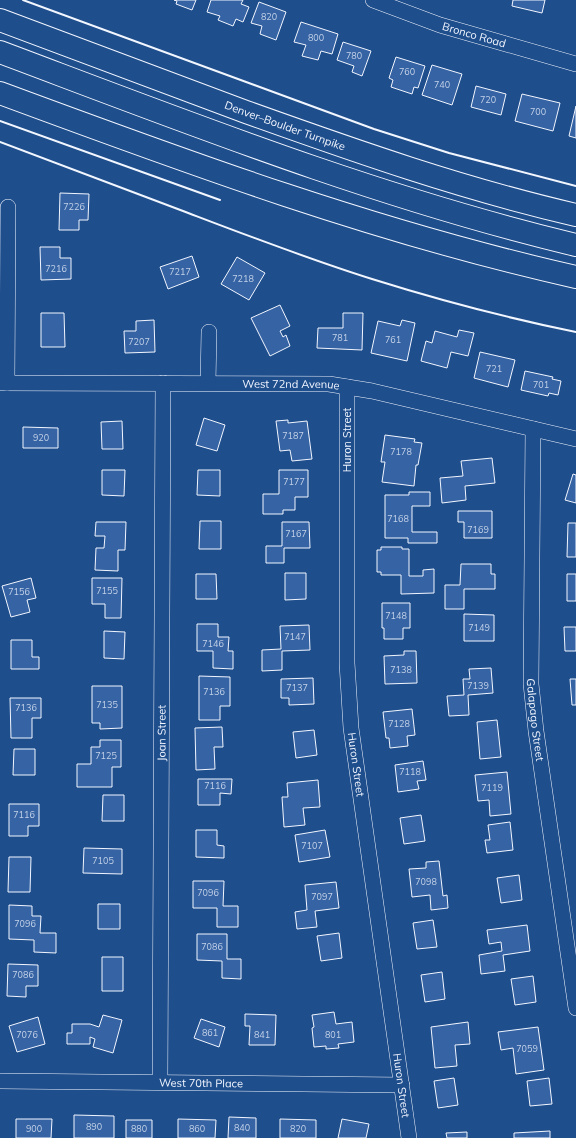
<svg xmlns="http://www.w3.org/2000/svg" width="576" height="1138" font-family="Mulish,sans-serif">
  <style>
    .building { fill: #3563a3; stroke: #f2f6ff }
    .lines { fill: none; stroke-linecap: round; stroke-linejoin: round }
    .minor-casing { stroke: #f2f6ff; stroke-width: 16 }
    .trunk-casing { stroke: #f2f6ff; stroke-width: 24 }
    .motorway-casing { stroke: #f2f6ff; stroke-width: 24 }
    .minor { stroke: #1f4e8c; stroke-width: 15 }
    .trunk { stroke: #1f4e8c; stroke-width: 22 }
    .motorway { stroke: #1f4e8c; stroke-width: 22 }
    .wall { stroke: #f2f6ff; stroke-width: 2 }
    .labels { text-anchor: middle; stroke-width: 3; stroke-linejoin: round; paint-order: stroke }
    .number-label { font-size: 9px; fill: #c3d1e8 }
    .street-label { font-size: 11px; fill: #f2f6ff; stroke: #1f4e8c }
  </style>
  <rect width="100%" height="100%" fill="#1f4e8c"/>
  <path class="building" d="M174 0H196L192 10 176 4 177 1Z
    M211 0H243L241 4 249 7 243 22 236 19 233 26 218 20 220 16 207 12Z
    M513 0H545L542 13 512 6Z
    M259 2 286 12 276 40 260 34 262 26 251 23Z
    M301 22 338 34 332 54 321 51 318 60 302 56 306 45 294 42Z
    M343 42 371 51 362 76 352 72 354 66 337 60Z
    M396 57 425 66 418 88 414 87 412 94 391 87 393 80 389 78Z
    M432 65 462 74 452 105 422 95Z
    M476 86 506 94 501 115 471 107Z
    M522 94 560 103 553 131 515 121Z
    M576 106V138L569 136Z
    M60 193 89 194 88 220H79V230H59Z
    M40 247H60V258H71V279L41 280Z
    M192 256 199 277 168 289 160 267Z
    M237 257 265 273 249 300 221 284Z
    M280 305 290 326 280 331 283 337 286 335 290 346 270 356 251 318Z
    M41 313H64L65 347H41Z
    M343 313H363L362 350 317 348 318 328H343Z
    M154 320 155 352 125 353 124 331H136V321Z
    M402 320 415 323 407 361 371 353 378 321 400 326Z
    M459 330 474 333 468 356 451 352 447 368 421 361 426 341 432 343 435 331 457 337Z
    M480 352 515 360 508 387 474 378Z
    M525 371 553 377 552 379 561 381 558 395 549 393 548 396 521 390Z
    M204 418 225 425 217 451 196 445Z
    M288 420V423L307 421 312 459 292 461 290 450 280 451 276 421Z
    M122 421 123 449H102L101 422Z
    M23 427 58 428V448H23Z
    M385 435 415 439 414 442 422 443 418 465H416L414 486 382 482 385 462H381Z
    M492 458 495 483 465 486 466 500 442 503 440 478 463 476 461 461Z
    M102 470H125L124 496 102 495Z
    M198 470H220V496L197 495Z
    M279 470H308V497H295V510H283V514H263V494H279Z
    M573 474 576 475V503L565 500Z
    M409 492H430V506H412V532H437V543H408V538H385V495H409Z
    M458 511H492V538H464V522H458Z
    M200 521H221V549H199Z
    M96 522H126L125 550H118V571L95 570 96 548H104L105 536H95Z
    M282 522H309L310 548H284V563H266V546H282Z
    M568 523H576V557H567Z
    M381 547H402V549H409V576H423V570L434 569V593L401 594V575H381V572H377V550H381Z
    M461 564H491V574H495V589H464V609H445V585H460Z
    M285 573H306V599L285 600Z
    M196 574H216L217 599H196Z
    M567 574H576V601H567Z
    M31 578 36 598 27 600 30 612 11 617 2 586Z
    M92 578H122L121 618H105V604H92Z
    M382 603H410V628H403V639H384V628H382Z
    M464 614 494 615V641H464Z
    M197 624H218V637H229L228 651H233V669L213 668V651H197Z
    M309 625 310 650 282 651V670L262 671V650L281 649 280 626Z
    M564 627H576V651H565Z
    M104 631 125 632 124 659 104 658Z
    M11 640H32V657H39V669H11Z
    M404 651H416L417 683 385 684 384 656 404 655Z
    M491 668 493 693 468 695 469 715 449 716 447 696 464 695 463 679H470L469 669Z
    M199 676 230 677V706H220V720H199Z
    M313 678 314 704 289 705V698H281V679Z
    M570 679H576V705H572Z
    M92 686H122V728L100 729V723H92Z
    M10 698H41V718H32V738H11Z
    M412 709 415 735 407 736 408 746 390 748 389 738H386L383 712Z
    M497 720 501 757 480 759 477 722Z
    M222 727 223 747H214L215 769 196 770 195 728Z
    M314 730 317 755 296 758 293 732Z
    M100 740H121V767H112V787H77V764H91V747H100Z
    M14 749H35V775H13Z
    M423 761 426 780 417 781 419 789 398 792 395 765Z
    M507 772 511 814 490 816 489 800 478 801 475 775Z
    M198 779H232L231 794 220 793V805H198Z
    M318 780 320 807 303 808 305 825 284 827 282 797H288L287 783Z
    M103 795H124V821H102Z
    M9 804H39V826H28V836H9Z
    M421 815 425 841 404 844 400 818Z
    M510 822 513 850 487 853 485 840H490L488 825Z
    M196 830H217V845L224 846V858L196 857Z
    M325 830 330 857 299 862 295 835Z
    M84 848 122 849V874L83 873Z
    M9 857H31L30 892H8Z
    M439 861 443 896 447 895 448 908 431 910 430 895 412 897 409 869 426 868V862Z
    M519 875 522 900 501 903 497 878Z
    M193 881H224L223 906H238V927H217V908H193Z
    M336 882 339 908 315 911 317 927 297 929 295 912 307 910 305 885Z
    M98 904H120V929H98Z
    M9 905 32 906V916H41L40 933H56V953L34 952V940L9 939Z
    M433 920 437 947 417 949 413 923Z
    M527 925 530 951 503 955 505 971 481 974 479 955 502 951 501 942 489 944 487 930Z
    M339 933 342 958 321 961 317 936Z
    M197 934H227V959H241V979L222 978V961L197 960Z
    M102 957H123V991H102Z
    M8 964 38 965V986H26V997L7 996Z
    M442 972 445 999 425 1002 421 975Z
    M533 976 536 1002 515 1005 511 979Z
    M334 1012 336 1024 352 1022 354 1042 338 1044 339 1048 326 1049V1046L314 1047 312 1028 314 1027 312 1015Z
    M245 1014 276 1015 275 1045H249L250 1026H245Z
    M103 1015 122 1020 113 1053 93 1047 95 1039 90 1037V1044H67V1033H72V1024H90L99 1027Z
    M38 1017 45 1044 17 1052 9 1026Z
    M201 1019 225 1027 219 1047 194 1038Z
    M468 1022 470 1044 455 1045 457 1066 435 1068 431 1027Z
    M538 1027 544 1070 516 1074 513 1048 501 1050 498 1032Z
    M454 1078 458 1105 438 1108 434 1081Z
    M549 1078 552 1104 530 1106 527 1081Z
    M74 1115 114 1116V1138H74Z
    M229 1117 256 1118V1138H228Z
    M16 1119H52L51 1138H16Z
    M178 1119 216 1120 215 1138H178Z
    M280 1119 316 1120V1138H280Z
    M342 1119 369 1124 366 1138H338Z
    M126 1120H152V1138H126Z
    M550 1131V1138H514V1133Z
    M467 1132V1138H447L446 1133Z"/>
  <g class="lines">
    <g class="minor-casing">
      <g id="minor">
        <path id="s1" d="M373 0 440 25 576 64"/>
        <path id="s2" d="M0 383 329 384 372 391 576 439"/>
        <path d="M7 383 8 207"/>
        <path d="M208 383 209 332"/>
        <path id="s3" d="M347 387V663L351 728 409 1138"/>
        <path id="s4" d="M533 429 531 684 536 731 576 1008"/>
        <path id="s5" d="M0 1081 402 1085"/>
        <path id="s6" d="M160 1082 163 383"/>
      </g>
    </g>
    <g class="trunk-casing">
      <path id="trunk" d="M0 52C189 123 379 198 576 245"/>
    </g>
    <g class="motorway-casing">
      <g id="motorway">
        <path id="s7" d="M0 20C82 51 164 82 246 112 355 151 463 189 576 215"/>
        <path d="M0 93C189 163 379 233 576 277"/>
      </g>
    </g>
    <use href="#minor" class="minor"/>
    <use href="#trunk" class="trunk"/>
    <use href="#motorway" class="motorway"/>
    <path class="wall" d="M23 0 374 129 449 153 576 186
      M0 121 220 200
      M0 142C61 165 122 188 183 211 246 235 308 259 372 279 439 300 507 318 576 332"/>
  </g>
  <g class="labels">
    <g class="number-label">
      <text x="269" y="20">820</text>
      <text x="316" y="41">800</text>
      <text x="354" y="59">780</text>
      <text x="407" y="75">760</text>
      <text x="442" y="88">740</text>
      <text x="488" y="103">720</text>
      <text x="538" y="115">700</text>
      <text x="74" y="210">7226</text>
      <text x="56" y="272">7216</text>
      <text x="180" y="275">7217</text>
      <text x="243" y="282">7218</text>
      <text x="340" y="341">781</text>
      <text x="393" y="343">761</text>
      <text x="139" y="345">7207</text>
      <text x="494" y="372">721</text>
      <text x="541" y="388">701</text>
      <text x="293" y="439">7187</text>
      <text x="41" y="441">920</text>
      <text x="401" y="455">7178</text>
      <text x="294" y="485">7177</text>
      <text x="398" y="522">7168</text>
      <text x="478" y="533">7169</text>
      <text x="296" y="537">7167</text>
      <text x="107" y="594">7155</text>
      <text x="19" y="595">7156</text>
      <text x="396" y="619">7148</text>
      <text x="479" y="631">7149</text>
      <text x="295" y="640">7147</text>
      <text x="213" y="647">7146</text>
      <text x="401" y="673">7138</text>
      <text x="478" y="689">7139</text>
      <text x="297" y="691">7137</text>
      <text x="214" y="695">7136</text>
      <text x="107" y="708">7135</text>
      <text x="26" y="711">7136</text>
      <text x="399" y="727">7128</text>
      <text x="106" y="759">7125</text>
      <text x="410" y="775">7118</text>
      <text x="215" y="789">7116</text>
      <text x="492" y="791">7119</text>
      <text x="24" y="818">7116</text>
      <text x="312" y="849">7107</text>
      <text x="103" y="864">7105</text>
      <text x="426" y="885">7098</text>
      <text x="208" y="896">7096</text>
      <text x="322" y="900">7097</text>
      <text x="25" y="927">7096</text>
      <text x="212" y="950">7086</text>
      <text x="23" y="978">7086</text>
      <text x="210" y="1036">861</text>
      <text x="27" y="1038">7076</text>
      <text x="262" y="1038">841</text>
      <text x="333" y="1038">801</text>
      <text x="527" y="1052">7059</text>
      <text x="94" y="1130">890</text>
      <text x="242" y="1131">840</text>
      <text x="34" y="1132">900</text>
      <text x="139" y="1132">880</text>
      <text x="197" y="1132">860</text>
      <text x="298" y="1132">820</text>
    </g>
    <g class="street-label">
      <text dy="4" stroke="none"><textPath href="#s1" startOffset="107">Bronco Road</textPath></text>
      <text dy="4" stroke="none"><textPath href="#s7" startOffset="304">Denver–Boulder Turnpike</textPath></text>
      <text dy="4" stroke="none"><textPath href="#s2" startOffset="291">West 72nd Avenue</textPath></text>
      <text transform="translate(347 440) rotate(-90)" y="4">Huron Street</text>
      <text dy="4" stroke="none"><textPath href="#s4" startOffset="291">Galapago Street</textPath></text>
      <text dy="4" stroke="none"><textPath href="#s6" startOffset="349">Joan Street</textPath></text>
      <text dy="4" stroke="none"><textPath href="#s3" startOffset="378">Huron Street</textPath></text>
      <text dy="4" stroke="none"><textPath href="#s5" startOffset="201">West 70th Place</textPath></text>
      <text dy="4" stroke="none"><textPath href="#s3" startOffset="702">Huron Street</textPath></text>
    </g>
  </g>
</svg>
